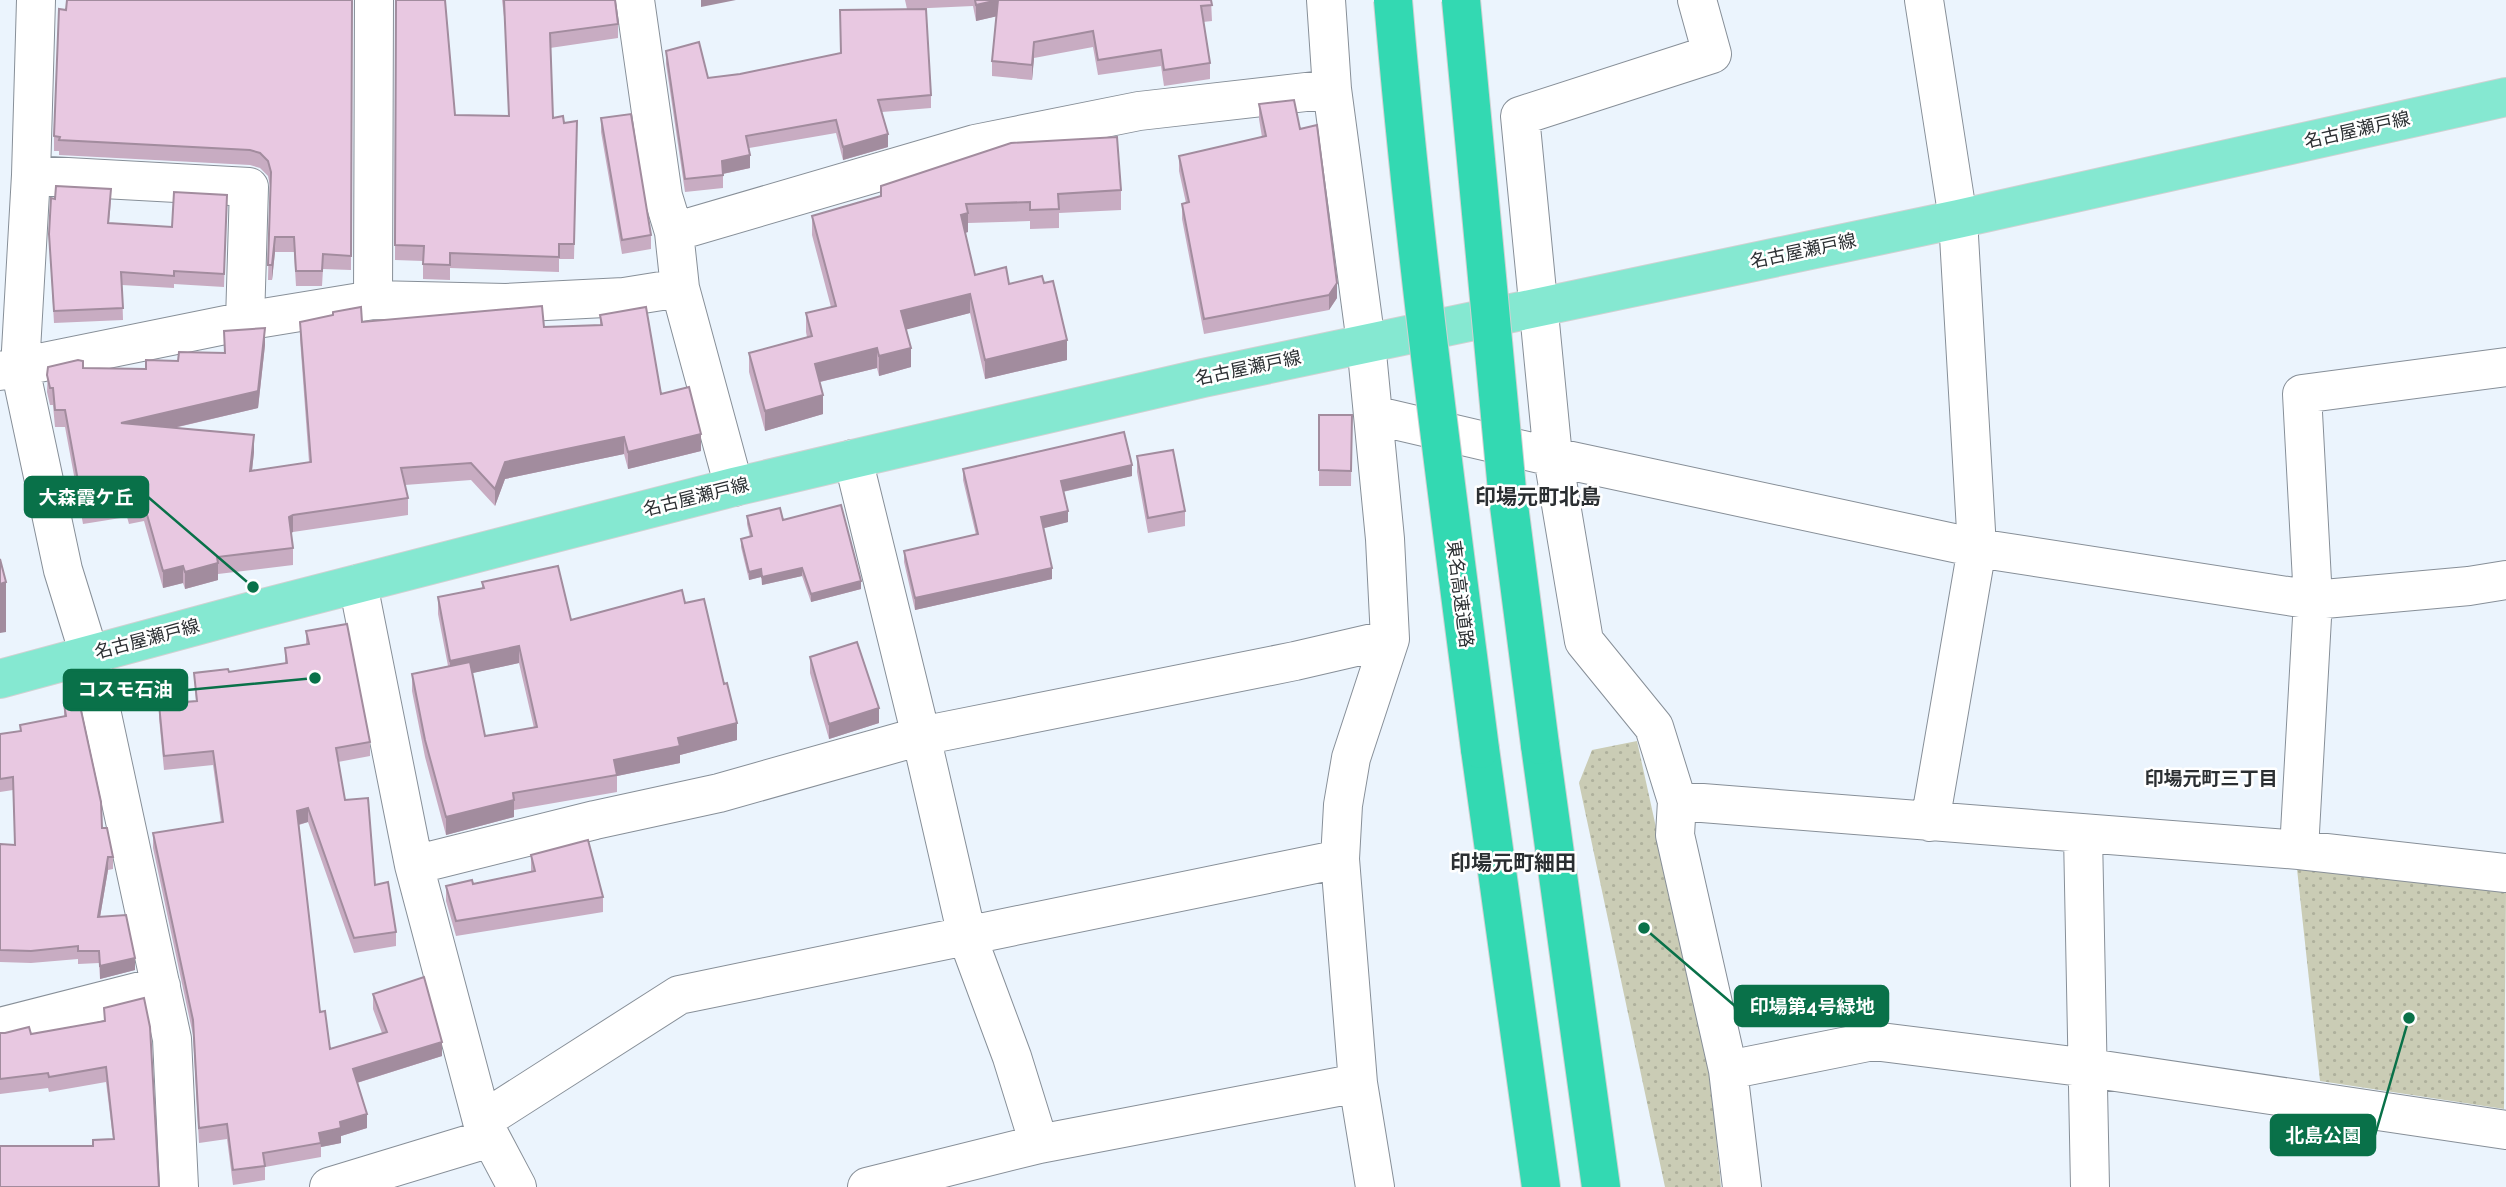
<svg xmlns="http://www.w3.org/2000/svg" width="2506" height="1187" font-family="Raleway,'Noto Sans JP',sans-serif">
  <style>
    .park { fill: url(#park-dots) }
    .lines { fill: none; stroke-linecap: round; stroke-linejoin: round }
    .minor-casing { stroke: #878f98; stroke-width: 40 }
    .major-casing { stroke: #d0d1d2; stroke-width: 40 }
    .highway-casing { stroke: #d0d1d2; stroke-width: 40 }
    .minor { stroke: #fff; stroke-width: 38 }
    .major { stroke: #85e8d1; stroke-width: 38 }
    .highway { stroke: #33d9b2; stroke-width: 38 }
    .highway-bridge-casing { stroke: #d0d1d2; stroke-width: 40; stroke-linecap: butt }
    .highway-bridge { stroke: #33d9b2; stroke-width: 38 }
    .wall { fill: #c8acc2; fill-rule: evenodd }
    .shaded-wall { fill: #a28c9e }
    .building { fill: #e8c8e1; stroke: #a28c9e; stroke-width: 2 }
    .labels { text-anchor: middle; stroke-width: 5; stroke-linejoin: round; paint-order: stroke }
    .street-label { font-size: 18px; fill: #2b2f32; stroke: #fff }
    .neighbourhood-label { font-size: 19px; font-weight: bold; fill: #2b2f32; stroke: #fff }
    .quarter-label { font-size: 21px; font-weight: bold; fill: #2b2f32; stroke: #fff }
    .leader { fill: none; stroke: #097149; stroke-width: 2.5 }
    .callout-dot { fill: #097149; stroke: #fff; stroke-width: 2.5 }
    .callout { fill: #097149; stroke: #097149; stroke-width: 2.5 }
    .callout-label { font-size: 19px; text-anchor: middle; font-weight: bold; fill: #fff }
  </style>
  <defs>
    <pattern id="park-dots" width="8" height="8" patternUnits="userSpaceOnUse" patternTransform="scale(1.75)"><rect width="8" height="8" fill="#caccb5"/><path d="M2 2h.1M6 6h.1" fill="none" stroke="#aeb09c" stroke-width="1.8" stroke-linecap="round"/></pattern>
  </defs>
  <rect width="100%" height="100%" fill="#ebf4fd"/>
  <path class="park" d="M1637 741 1710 1073 1721 1187H1665L1579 783 1592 750Z
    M2297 869 2506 889 2504 1109 2320 1081Z"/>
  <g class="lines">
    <g class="minor-casing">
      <path id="minor" d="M36 0 31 175 20 368 63 570 89 654 172 1039 179 1187
        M635 0 663 196 674 232 680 288 734 487
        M1326 0 1332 89 1366 343 1385 539 1390 639 1351 758 1343 805 1340 859 1358 1083 1375 1187
        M1697 0 1712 54 1520 116 1553 457 1584 641 1654 727 1677 801 1675 835 1728 1070 1742 1187
        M1924 0 1958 219 1977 548 1930 822
        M31 175 249 187 245 321
        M674 232 975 144 1139 111 1332 89
        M373 300 374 0
        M0 371 245 321 373 300 506 303 624 297 680 288
        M1373 415 1553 457 1977 548 2313 600 2469 586 2506 580
        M853 459 921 736 967 936 1012 1057 1039 1144
        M358 584 414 865 482 1121 517 1187
        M1677 801 2299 850 2506 873
        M2083 835 2090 1187
        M2299 850 2313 600 2302 394 2506 367
        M414 865 595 820 719 793 921 736 1295 661 1390 639
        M0 1027 161 986
        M1728 1070 1873 1041 2089 1068 2506 1130
        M482 1121 679 995 1340 859
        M329 1187 490 1138
        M867 1187 1039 1144 1358 1083"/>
    </g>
    <g class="major-casing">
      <path id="major" d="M0 679 248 612 734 487 853 459 1203 378 1958 219 2506 97"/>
    </g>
    <g class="highway-casing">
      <path id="highway" d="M1540 745 1601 1187
        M1480 749 1541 1187"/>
    </g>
    <use href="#minor" class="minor"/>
    <use href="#major" class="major"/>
    <use href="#highway" class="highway"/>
    <g class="highway-bridge-casing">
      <path id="highway-bridge" d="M1393 0C1414 251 1448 500 1480 749
        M1461 0 1507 490 1540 745"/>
    </g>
    <use href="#highway-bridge" class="highway-bridge"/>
  </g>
  <path class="wall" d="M352 0 351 270 323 269 322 286H296L294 252H275L272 280H268L270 186 268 176 260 168 250 165 59 155V151H54V136L66 10Z
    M396 0 455 115 509 116 505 25 502 0H615L618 24V38L550 48 553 118 564 123 577 136 574 259H559V272L450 268V280L423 279V261L395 260Z
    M905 0H1211L1212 21 1203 22 1210 63V79L1164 86 1161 66 1098 75 1093 47 1034 58 1032 80 992 76V61L997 16 976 21 973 6 907 9Z
    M666 51 708 78 931 95V108L882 112 888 147 843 160 836 133 749 148 750 168 723 174V188L685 192 666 64Z
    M1259 104 1337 298 1329 310 1204 334 1182 219V204L1186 203 1179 171V156L1262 137 1259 119Z
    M601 118 651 235V249L622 254 601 132Z
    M1121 190V210L1059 213V228L1030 229V221L968 223V232L965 233 975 275 1009 284 1067 360 985 379 970 313 906 329 911 367 879 376 877 368 820 382 823 414 765 431 749 372V353L807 337 806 332V313L831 307 812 235V216L881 196Z
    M227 195 224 287 174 284V288L122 285 123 320 54 323 49 234 111 201 109 223 172 227Z
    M600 315 661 394 701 451 628 469 624 454 505 479 495 506 471 480 405 485 408 498V515L293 532 291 533 293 548V565L218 574V580L185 589 183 583 163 588 144 521 129 524 127 517 83 524 65 427H55L53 405H50L47 392 48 367 146 369 178 361 224 353V331L265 345 258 408 174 428 254 452 252 471 309 462 300 339V322H362L544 327 600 325Z
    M1319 415H1352L1351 486H1319Z
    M1137 456 1185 511V526L1148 533 1137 472Z
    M963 469 1132 476 1063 492 1068 522 1043 528 1052 579 915 610 904 562V551L976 535 963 480Z
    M747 516 783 520 861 589 811 602 802 576 762 585 761 577 749 580 741 547V539L750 537 747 524Z
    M482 582 571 620 685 603 737 740 680 755V763L617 776V792L514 810V817L446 835 425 757 412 691V674L448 666 438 614V597L482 588ZM519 663 534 728 485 736 472 673Z
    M306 631 370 742V756L338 762 345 800 375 885 396 932V946L354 953 308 822 299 825 320 1012 330 1049 382 1033 373 1009V994L442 1056 357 1083 367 1128 341 1136V1143L321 1147V1157L265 1167V1180L233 1185 227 1139 199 1143 193 1035 153 848V833L221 823 213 765 164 770 159 718V704L196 701 194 673 229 672 285 663V648L306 645Z
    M810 657 879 723 829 739 810 673Z
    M64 704 102 828 113 857V869L108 870 100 917 135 970 100 979 99 963 78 964V959L31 963 0 962V844L15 845 13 790 0 792V734L20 731V725L64 717Z
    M531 855 603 897V912L456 936 446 901V886L473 884 531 872Z
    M104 1008 159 1187 93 1146 113 1139 106 1082 49 1092 48 1088 0 1094V1033L31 1034 104 1021Z"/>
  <path class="shaded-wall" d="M701 0H736L701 7Z
    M998 0V16L976 21V5Z
    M1034 42V58L1032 80V65Z
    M888 134V147L843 160V147Z
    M750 155V168L722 174V161Z
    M968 213V232L961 234V215Z
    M275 237V252L272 280V265Z
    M1337 283V298L1329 310V295Z
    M970 294V313L901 331V311Z
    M265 328V345L258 408 121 440V423Z
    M1067 340V360L985 379V360Z
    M877 348V368L815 383V364Z
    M911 348V367L879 376V356Z
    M823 395V414L765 431V411Z
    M701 434V451L628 469V452Z
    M254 435V452L250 488V471Z
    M624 437V454L505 479 495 506V489L505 462Z
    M1132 465V476L1061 492V481Z
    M1068 511V522L1041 529V517Z
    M293 515V532L289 534V517Z
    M218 563V580L185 589V572Z
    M183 566V583L163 588V571Z
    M802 568V576L762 585V577Z
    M1052 568V579L915 610V598Z
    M761 569V577L749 580V572Z
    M861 581V589L811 602V594Z
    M6 582V632L0 633V584Z
    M519 646V663L450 678V661Z
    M879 708V723L829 739V724Z
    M737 723V740L680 755V763L617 776 614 760 678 738Z
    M514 800V817L446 835V817Z
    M308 808V822L297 825V811Z
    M108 857V870L98 929V917Z
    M135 958V970L100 979V966Z
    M442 1042V1056L353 1084V1069Z
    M367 1114V1128L341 1136V1143L321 1147 319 1133 340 1122Z"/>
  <path class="building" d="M67 0H352L351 256 323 254 322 271H296L294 237H275L272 265H268L271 172 268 161 260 153 250 150 59 140 60 137 54 136 59 9 66 10Z
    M396 0H445L455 115 509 116 504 0H615L618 24 550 33 553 118 563 116 564 123 577 121 574 244H559V257L450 253V265L423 264 424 246 395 245Z
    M975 0H1211L1212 5 1201 6 1210 63 1164 70 1161 50 1098 60 1093 31 1034 42 1032 65 992 61 998 0 976 5Z
    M926 9 931 95 878 100 888 134 843 147 836 120 746 136 750 155 722 161 723 175 685 179 666 51 699 42 708 78 740 74 841 53 840 10Z
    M1294 100 1300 129 1317 125 1337 283 1329 295 1204 319 1182 204 1189 202 1179 156 1266 136 1259 104Z
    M631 114 651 235 622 240 601 118Z
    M1117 137 1121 190 1058 194 1059 209 1030 210V202L966 204 968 213 961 215 975 275 1006 267 1009 284 1042 276 1044 283 1053 281 1067 340 985 360 970 294 901 311 911 348 879 356 877 348 815 364 823 395 765 411 749 353 812 336 806 313 836 306 812 216 881 196V186L1011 143Z
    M56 186 111 189 108 223 172 227 174 192 227 195 224 274 174 271V276L121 272 123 308 54 311 49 234 51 198 55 199Z
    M542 306 544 327 602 325 600 315 646 307 661 394 689 387 701 434 628 452 624 437 505 462 495 489 471 463 401 468 408 498 293 515 289 517 293 548 217 557 218 563 185 572 183 566 163 571 144 504 129 507 127 500 83 508 65 410H55L53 388H50L47 375 48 367 78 360 83 361V368L146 369V360L178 361 179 352 225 353 224 331 265 328 258 391 121 423 254 435 250 471 311 462 300 322 333 315V312L361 307 362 322Z
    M1319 415H1352L1351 471 1319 470Z
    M1124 432 1132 465 1061 481 1068 511 1041 517 1052 568 915 598 904 551 978 534 963 469Z
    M1173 450 1185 511 1148 518 1137 456Z
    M841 505 861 581 811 594 802 568 762 577 761 569 749 572 741 539 752 536 747 516 780 508 783 520Z
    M0 559 6 582 0 584Z
    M558 566 571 620 682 590 685 603 704 599 724 684 727 683 737 723 678 738 680 746 614 760 617 775 513 793 514 800 446 817 425 740 412 674 470 662 485 736 537 727 519 646 450 661 438 597 484 588 482 582Z
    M347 624 370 742 336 748 345 800 368 798 375 885 388 882 396 932 354 938 308 808 297 811 320 1012 325 1011 330 1049 387 1032 373 994 424 977 442 1042 353 1069 367 1114 340 1122 341 1128 319 1133 321 1143 263 1153 265 1166 233 1170 227 1124 199 1128 193 1020 153 833 223 822 213 751 164 756 159 704 197 701 194 673 228 669 229 672 287 663 285 648 309 644 306 631Z
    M857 642 879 708 829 724 810 657Z
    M79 701 101 802 102 828H107L113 857H108L98 917 126 915 135 958 100 966 99 951H78V946L31 951 0 950V844L15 845 13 777 0 779V734L21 731 20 725 66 716 64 704Z
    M588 840 603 897 456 921 446 886 472 880 473 884 535 871 531 855Z
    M144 998 150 1027 159 1187H0V1146H93V1140L114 1139 106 1067 49 1077 48 1073 0 1079V1033H5L29 1027 31 1034 105 1021 104 1008Z"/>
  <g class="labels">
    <g class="street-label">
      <text transform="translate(2357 130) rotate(-13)" y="6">名古屋瀬戸線</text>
      <text transform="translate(1803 251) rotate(-12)" y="6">名古屋瀬戸線</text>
      <text transform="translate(1248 368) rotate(-12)" y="6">名古屋瀬戸線</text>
      <text transform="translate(696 497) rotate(-14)" y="6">名古屋瀬戸線</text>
      <text transform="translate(1460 594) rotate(83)" y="6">東名高速道路</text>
      <text transform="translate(147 639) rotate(-15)" y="6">名古屋瀬戸線</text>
    </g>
    <g class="neighbourhood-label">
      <text x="2211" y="785">印場元町三丁目</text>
    </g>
    <g class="quarter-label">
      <text x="1538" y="504">印場元町北島</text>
      <text x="1513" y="870">印場元町細田</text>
    </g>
  </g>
  <path class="leader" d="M253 587L148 497M315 678L187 690M1644 928L1735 1006M2409 1018L2375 1135"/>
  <g class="callout-dot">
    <circle cx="253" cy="587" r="7"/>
    <circle cx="315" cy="678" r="7"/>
    <circle cx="1644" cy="928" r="7"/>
    <circle cx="2409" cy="1018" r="7"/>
  </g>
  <g class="callout">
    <rect x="25" y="477" width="123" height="40" rx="7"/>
    <rect x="64" y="670" width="123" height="40" rx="7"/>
    <rect x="1735" y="986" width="153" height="40" rx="7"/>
    <rect x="2271" y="1115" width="104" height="40" rx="7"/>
  </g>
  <g class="callout-label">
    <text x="86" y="504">大森霞ケ丘</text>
    <text x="125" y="696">コスモ石油</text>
    <text x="1812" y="1013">印場第4号緑地</text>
    <text x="2323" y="1142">北島公園</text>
  </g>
</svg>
